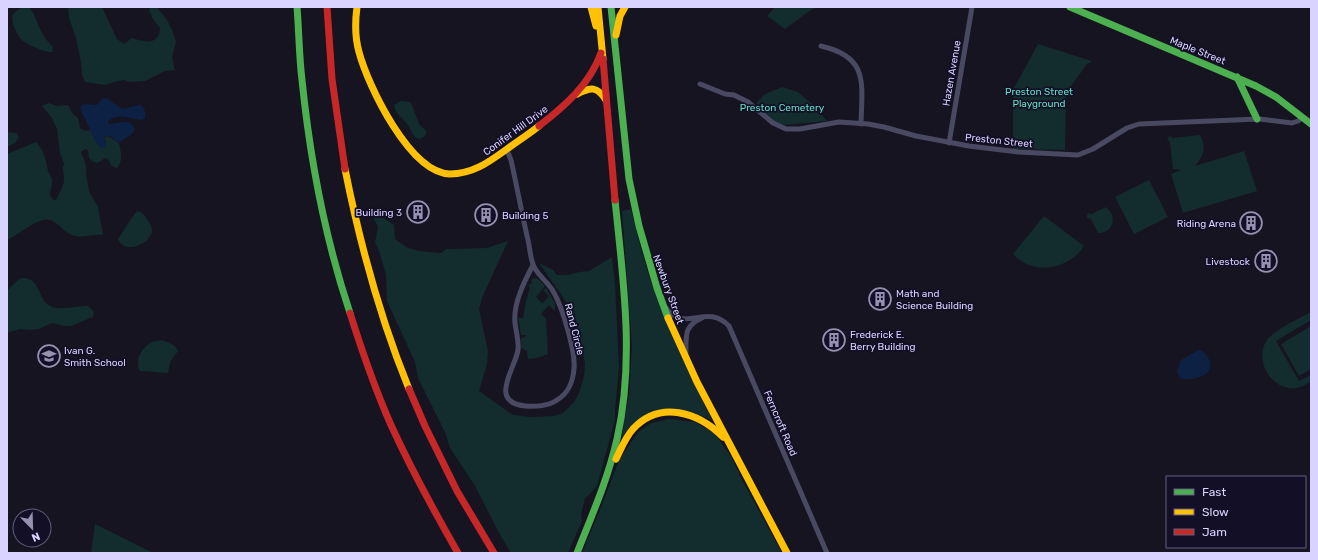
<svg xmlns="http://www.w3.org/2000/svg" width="1318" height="560" font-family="Rubik,sans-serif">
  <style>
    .green { fill: #132c2d }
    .water { fill: #0d2144 }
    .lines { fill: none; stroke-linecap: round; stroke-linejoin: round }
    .street { stroke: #4a4962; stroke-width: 5 }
    .fast { stroke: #4caf50; stroke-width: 7 }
    .slow { stroke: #ffc107; stroke-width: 7 }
    .jam { stroke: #c62828; stroke-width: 7 }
    .labels { text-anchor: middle; stroke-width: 3.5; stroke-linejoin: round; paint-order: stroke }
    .street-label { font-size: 10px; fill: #d9d4ff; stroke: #130f26 }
    .park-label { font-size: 10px; fill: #5fe0c0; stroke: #130f26 }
    .poi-label { font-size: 10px; fill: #d9d4ff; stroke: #130f26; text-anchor: start }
  </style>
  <rect width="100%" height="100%" fill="#161421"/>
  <path class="green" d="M22 7H29C35 14 37 23 41 31 44 37 48 42 53 47L52 52C46 53 25 44 21 39 17 35 12 23 12 18 12 13 18 10 22 7Z
    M68 7H102L117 39 124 44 132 38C144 42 159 46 160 28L153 19 149 10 151 7H157L167 20 172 30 176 42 172 57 175 70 165 71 145 81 129 82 124 80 114 82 105 85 85 82 82 75 81 62 76 38 69 18Z
    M775 7H817L811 10 785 29 767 16Z
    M1038 44 1092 61 1087 64 1066 93 1065 150 1013 149V90Z
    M782 87 798 92 813 105 827 121 774 126 757 107V102L765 94Z
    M401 101 410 102 412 105 419 124 426 131V134L424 137 419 139C411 136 412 130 407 124 402 117 395 114 394 105Z
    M49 103 57 106 68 105 72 113 78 118 80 128 85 131 90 130 99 146 106 143 104 138 108 136 119 143C121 152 123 159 118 167L116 168 111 165 108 159 105 158C99 163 95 165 89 158L88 150 85 149 81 152 86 165V173L89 191 98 207 103 235C93 234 81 239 72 235 61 231 56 217 43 220 34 222 17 235 7 240V154L36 142C44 150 46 160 48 171 49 174 52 177 52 180 53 188 46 194 54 200H56C59 194 63 187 64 181 65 175 61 170 64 164L60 153 57 129 52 118 42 106 43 105Z
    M7 132 16 133 19 137 15 143 7 147Z
    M1200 135C1207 147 1203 157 1195 166L1244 151 1257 191 1183 213 1171 174 1181 170 1173 169 1170 142 1167 139 1170 136 1173 138Z
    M1149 180 1168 217 1134 234 1115 197Z
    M1106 207 1112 214C1115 225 1109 233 1098 233L1091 219 1087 218V215L1089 213 1092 214Z
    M369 209 394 225 395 239 406 247 418 251 442 253 446 249 487 248 508 241 482 298 479 309 488 351 487 364 479 391 513 415 530 417 554 416 563 413 574 402 579 393 584 376 585 363 574 313 539 263 553 270 557 275H567L579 272 589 271 612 257 615 284 619 368 615 409V420L597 486 589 495 585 498 581 514 582 521 568 553H511L499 533 475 486 450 448 445 432 418 378 415 362 387 301 386 275 380 254 375 242 378 227Z
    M631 209C639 243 648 277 661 309 676 347 694 384 712 420L692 412 665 410 621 440 629 394 632 347 622 211Z
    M137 211C142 212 144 214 146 218 149 222 152 226 152 230 152 243 125 256 118 239L131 219Z
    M1044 216 1084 246C1069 270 1032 276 1013 254Z
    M22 278C41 277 37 299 50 306 58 311 77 306 88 306L94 312 93 317 71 326H65L52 323 39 329 30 330 20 329 7 333V291L18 280Z
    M533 278 538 279 545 286 536 297 542 303H543L549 296 543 290 546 288 555 303V311L549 305 541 314 546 319 548 354 537 358 528 359 527 351 521 348V338L525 337 526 335H521L518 318H523L526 301 530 287 527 284 530 285 532 282 531 281Z
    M1311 312V320L1276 341 1299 381 1311 375V381C1307 384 1302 387 1297 388 1272 392 1253 360 1267 340 1274 330 1300 318 1311 312Z
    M1311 326V369L1299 376 1281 344Z
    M162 340C169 343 175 344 178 351L170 362 168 373 140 371C134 360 142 347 152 342 155 341 159 341 162 340Z
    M669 419 695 422 715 434 732 458 741 478 782 553H582L602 505 619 460 638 432 651 423Z
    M95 524 153 553H91Z"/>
  <path class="water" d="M103 98 108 99 122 109 140 105C145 108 146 113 145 118L142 120C131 119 118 112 108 121L109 124C118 124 131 117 135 130 132 136 124 138 119 143L110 136H106L104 138 106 147 101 148C94 142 92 133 88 125 85 118 82 114 80 107L84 104 97 105Z
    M1199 350C1206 351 1211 360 1210 367 1209 378 1188 381 1180 378L1177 371 1181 360Z"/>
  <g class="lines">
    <path class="street" d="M821 46C869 57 862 83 861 124
      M700 84 725 94 734 95 748 102 773 123 786 129H800L839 122 868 124 884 127 916 136 969 146 1019 152 1078 155 1093 149 1127 128 1139 124 1259 119 1292 123 1298 121 1302 118
      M949 143 972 7
      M507 150 511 160C517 187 522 214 528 240 530 248 530 257 533 264 535 273 548 282 553 291 562 306 576 352 574 369 573 381 568 394 557 400 549 406 535 407 525 406 488 402 515 369 518 350 519 341 516 332 515 323 513 304 524 282 533 265
      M666 308C686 334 706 302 729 326L827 553
      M686 353C686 335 684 326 702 318"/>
    <path class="fast" d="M297 7C299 31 299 56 302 80 310 159 325 238 350 313
      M611 7 629 179 639 226 657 288 668 318
      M1070 7 1256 86 1276 97 1311 124
      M1237 77 1257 119
      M577 553C592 515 608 479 617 439 635 360 623 279 615 200"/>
    <path class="slow" d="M357 7C355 22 355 38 359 52 368 86 410 173 450 174 473 174 489 162 507 149 518 141 529 134 539 126
      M591 7 596 26
      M598 7 603 59
      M616 35 620 16 625 7
      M577 94C591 87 597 86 606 100
      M345 169C360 244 380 318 409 389
      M668 318 697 382 787 553
      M616 459C621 449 625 438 633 429 660 400 698 412 723 437"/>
    <path class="jam" d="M327 7 332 79 345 169
      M603 59 615 200
      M539 126C565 106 590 84 601 53
      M350 313C362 351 375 389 391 425 411 469 434 511 458 553
      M409 389 425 426 457 491 494 553"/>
  </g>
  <defs>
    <g id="building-ring" transform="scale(1.15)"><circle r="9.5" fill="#130f26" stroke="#9591b1" stroke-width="1.5"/><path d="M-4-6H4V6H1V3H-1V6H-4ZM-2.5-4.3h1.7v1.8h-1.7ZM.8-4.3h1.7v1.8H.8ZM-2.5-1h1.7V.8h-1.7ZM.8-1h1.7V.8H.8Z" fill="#9591b1"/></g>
    <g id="school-ring" transform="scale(1.15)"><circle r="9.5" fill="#130f26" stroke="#9591b1" stroke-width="1.5"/><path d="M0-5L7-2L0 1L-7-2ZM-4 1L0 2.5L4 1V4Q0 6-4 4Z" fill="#9591b1"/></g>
  </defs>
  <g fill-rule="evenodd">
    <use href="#building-ring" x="418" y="212"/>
    <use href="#building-ring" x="486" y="215"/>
    <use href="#building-ring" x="1251" y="223"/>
    <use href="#building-ring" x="1266" y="261"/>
    <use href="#building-ring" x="880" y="299"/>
    <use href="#building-ring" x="834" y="340"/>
    <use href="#school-ring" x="49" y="356"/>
  </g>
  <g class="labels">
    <g class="street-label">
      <text transform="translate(1198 50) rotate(22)" y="4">Maple Street</text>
      <text transform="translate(951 73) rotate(-80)" y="4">Hazen Avenue</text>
      <text transform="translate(515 130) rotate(-36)" y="4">Conifer Hill Drive</text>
      <text transform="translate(999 140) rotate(6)" y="4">Preston Street</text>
      <text transform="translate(669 289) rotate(70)" y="4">Newbury Street</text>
      <text transform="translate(575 329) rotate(76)" y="4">Rand Circle</text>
      <text transform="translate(781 423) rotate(67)" y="4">Ferncroft Road</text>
    </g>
    <g class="park-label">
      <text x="1039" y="95">Preston Street<tspan x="1039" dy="12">Playground</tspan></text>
      <text x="782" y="111">Preston Cemetery</text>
    </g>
    <g class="poi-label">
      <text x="402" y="216" text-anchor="end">Building 3</text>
      <text x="502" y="219">Building 5</text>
      <text x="1236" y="227" text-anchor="end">Riding Arena</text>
      <text x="1250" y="265" text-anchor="end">Livestock</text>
      <text x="896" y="297">Math and<tspan x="896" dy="12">Science Building</tspan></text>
      <text x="850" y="338">Frederick E.<tspan x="850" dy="12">Berry Building</tspan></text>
      <text x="64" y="354">Ivan G.<tspan x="64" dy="12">Smith School</tspan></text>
    </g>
  </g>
  <rect width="1318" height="560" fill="none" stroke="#d9d4ff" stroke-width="16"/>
  <rect x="1166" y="476" width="140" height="72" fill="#130f26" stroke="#625e7d"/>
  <rect x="1174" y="489" width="20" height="6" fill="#4caf50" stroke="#625e7d"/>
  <text x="1202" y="496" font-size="12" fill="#d9d4ff">Fast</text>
  <rect x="1174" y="509" width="20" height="6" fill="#ffc107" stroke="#625e7d"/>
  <text x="1202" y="516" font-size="12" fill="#d9d4ff">Slow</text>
  <rect x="1174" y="529" width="20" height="6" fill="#c62828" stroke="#625e7d"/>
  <text x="1202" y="536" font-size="12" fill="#d9d4ff">Jam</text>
  <g transform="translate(32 528) rotate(157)"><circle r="19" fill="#130f26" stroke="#625e7d"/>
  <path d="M0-3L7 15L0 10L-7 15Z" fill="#9591b1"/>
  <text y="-6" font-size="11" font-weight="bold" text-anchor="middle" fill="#d9d4ff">N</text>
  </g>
</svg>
